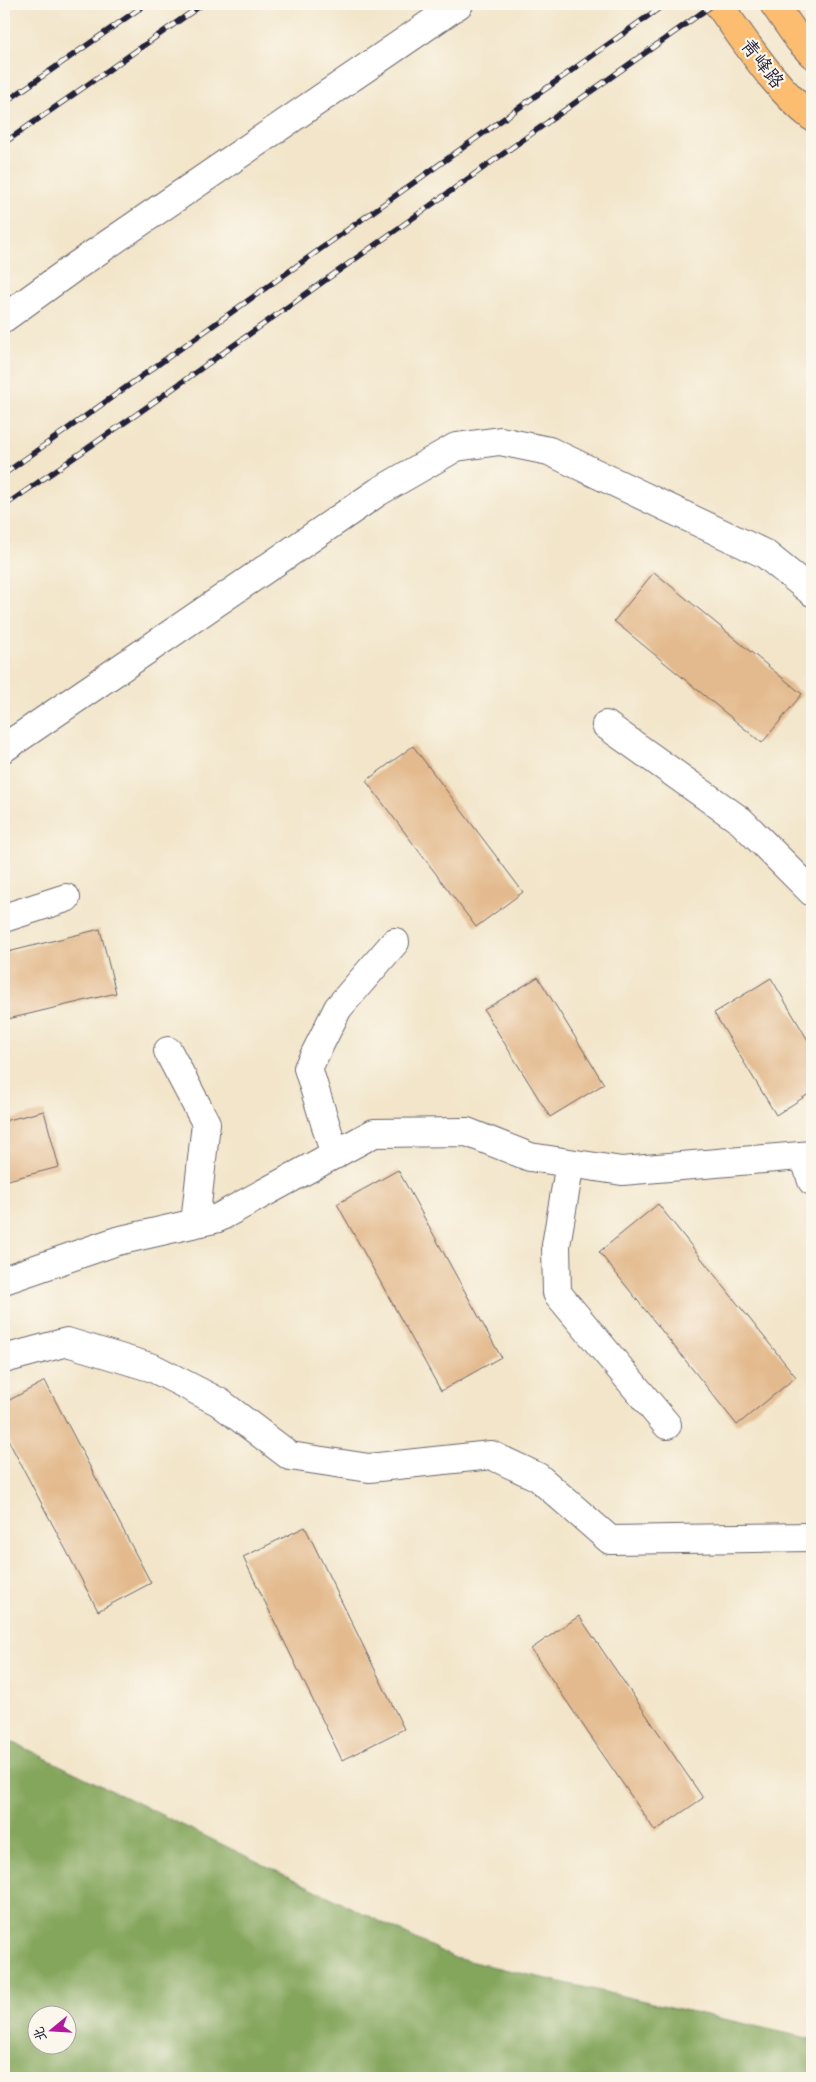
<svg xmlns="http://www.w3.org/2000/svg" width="816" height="2082" font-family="'Patrick Hand','LXGW WenKai TC',sans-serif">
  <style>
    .forest { fill: #84a65b; stroke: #53644b; fill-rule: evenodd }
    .building { fill: #e3ba8d }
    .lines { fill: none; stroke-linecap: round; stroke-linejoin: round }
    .minor-casing { stroke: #6b666d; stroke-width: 30 }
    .major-casing { stroke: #6b666d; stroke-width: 30 }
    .minor { stroke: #fff; stroke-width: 28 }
    .major { stroke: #fcbd6f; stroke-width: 28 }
    .rail-casing { stroke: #22223b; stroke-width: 5.5 }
    .rail { stroke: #fbf7ec; stroke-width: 4; stroke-dasharray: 11; stroke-linecap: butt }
    .labels { text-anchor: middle; stroke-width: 4.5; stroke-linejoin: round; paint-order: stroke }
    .street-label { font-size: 19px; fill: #22223b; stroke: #fbf7ec }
  </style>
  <rect width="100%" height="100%" fill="#fbf7ec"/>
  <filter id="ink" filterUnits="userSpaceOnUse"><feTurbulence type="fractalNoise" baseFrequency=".02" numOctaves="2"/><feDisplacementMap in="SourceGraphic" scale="10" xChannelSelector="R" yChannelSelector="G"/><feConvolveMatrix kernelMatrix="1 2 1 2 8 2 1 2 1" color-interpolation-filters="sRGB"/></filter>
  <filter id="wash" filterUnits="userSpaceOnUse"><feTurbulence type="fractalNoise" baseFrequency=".0096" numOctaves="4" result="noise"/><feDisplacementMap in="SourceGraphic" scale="20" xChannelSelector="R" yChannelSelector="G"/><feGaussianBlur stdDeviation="1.12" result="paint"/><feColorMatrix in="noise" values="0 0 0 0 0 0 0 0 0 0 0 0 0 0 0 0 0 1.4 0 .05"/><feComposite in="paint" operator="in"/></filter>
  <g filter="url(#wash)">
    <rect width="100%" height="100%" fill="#f2e5c9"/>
    <path class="forest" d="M4 1738 455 1958 812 2039V2078H4ZM38 2014H68V2044H38Z"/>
    <g id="blocks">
      <path class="building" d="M654 572 802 694 762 743 614 621Z
        M413 746 523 892 476 927 366 781Z
        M100 929 116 993 4 1020V953Z
        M538 977 604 1084 550 1117 484 1010Z
        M771 978 812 1047V1092L776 1115 714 1013Z
        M44 1111 59 1167 4 1181V1121Z
        M398 1170 501 1357 441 1391 337 1204Z
        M658 1204 796 1377 737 1425 599 1252Z
        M45 1381 151 1583 98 1611 4 1432V1403Z
        M305 1527 404 1729 342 1760 243 1557Z
        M579 1616 703 1798 655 1831 531 1649Z"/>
    </g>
  </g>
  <g filter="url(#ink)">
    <use href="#blocks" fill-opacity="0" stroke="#6b666d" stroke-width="1"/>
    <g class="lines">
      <g class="minor-casing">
        <path id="minor" d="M4 318 76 266 459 4
          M606 725 741 821 812 892
          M4 748 378 492 456 447 500 441 549 451 765 554 812 592
          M4 918 66 898
          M168 1051 206 1123 195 1223
          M335 1155 308 1068 338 1008 395 942
          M804 1156 812 1181
          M570 1163 556 1245 557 1293 667 1425
          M4 1280 117 1241 218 1218 374 1133 467 1132 530 1157 622 1171 812 1155
          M4 1359 67 1342 153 1368 219 1402 290 1456 369 1468 491 1455 538 1477 610 1540 812 1537"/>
      </g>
      <g class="major-casing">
        <path id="major" d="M718 4C745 41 776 90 812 117
          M774 4 799 40 812 54"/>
      </g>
      <use href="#minor" class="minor"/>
      <use href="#major" class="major"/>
      <g class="rail-casing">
        <path id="rail" d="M4 103 146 4
          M4 143 203 4
          M4 474 665 4
          M4 506 137 414 714 4"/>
      </g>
      <use href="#rail" class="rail"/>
    </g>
  </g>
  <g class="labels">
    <g class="street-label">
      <text transform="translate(763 63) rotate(52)" y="7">青峰路</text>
    </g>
  </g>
  <rect width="816" height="2082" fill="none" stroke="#fbf7ec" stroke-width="20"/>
  <g transform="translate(52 2030) rotate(252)"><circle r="24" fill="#fbf7ec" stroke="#a4a2a5"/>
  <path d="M0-4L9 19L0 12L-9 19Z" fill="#b5179e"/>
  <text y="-8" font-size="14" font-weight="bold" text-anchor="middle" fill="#22223b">北</text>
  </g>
</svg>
